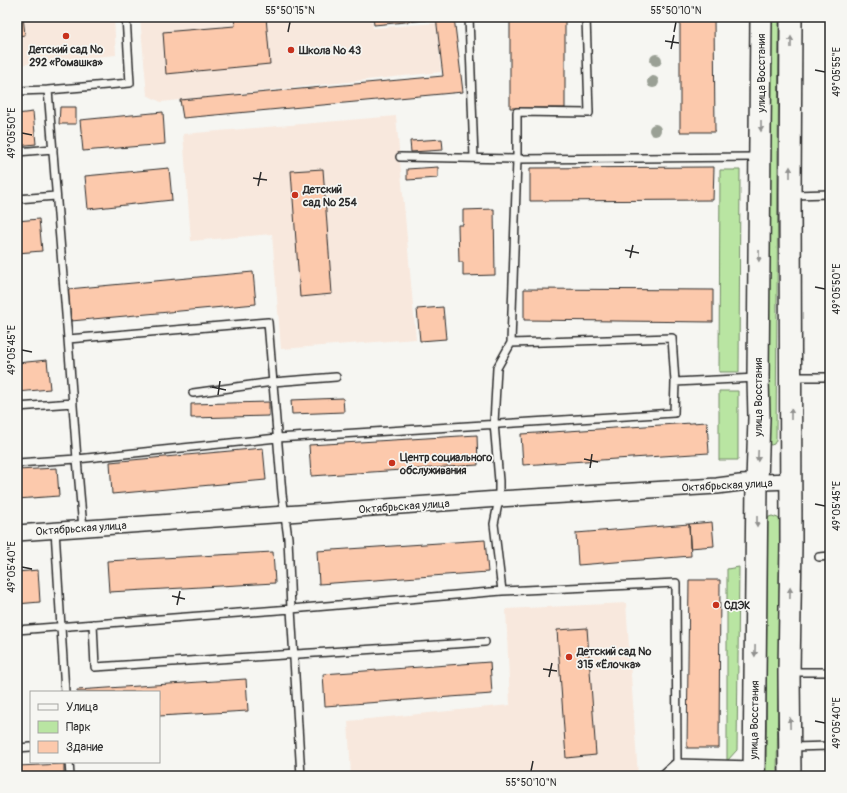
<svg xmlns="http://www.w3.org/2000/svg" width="847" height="793" font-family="Pangolin,sans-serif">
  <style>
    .built { fill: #f8e8dd }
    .green { fill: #b9e5a2; stroke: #728866 }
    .building { fill: #fcc9ac; stroke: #2b2b2b }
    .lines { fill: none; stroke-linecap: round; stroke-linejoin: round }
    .lane-casing { stroke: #2b2b2b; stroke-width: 10 }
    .street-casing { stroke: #2b2b2b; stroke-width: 18 }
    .secondary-casing { stroke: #2b2b2b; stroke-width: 24 }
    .lane { stroke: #f6f6f2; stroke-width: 7 }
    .street { stroke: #f6f6f2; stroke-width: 15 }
    .secondary { stroke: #f6f6f2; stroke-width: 21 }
    .tree { fill: #9aa095 }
    .oneway { fill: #90908e }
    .ticks { fill: none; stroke: #2b2b2b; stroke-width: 1.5 }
    .poi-dot { fill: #c8321e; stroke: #f6f6f2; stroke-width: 1.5 }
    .labels { text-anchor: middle; stroke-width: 3.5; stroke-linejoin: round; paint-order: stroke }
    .poi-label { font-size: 11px; font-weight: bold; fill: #2b2b2b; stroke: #f6f6f2; text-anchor: start }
    .street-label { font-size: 11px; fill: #2b2b2b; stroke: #f6f6f2 }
    .neatline { fill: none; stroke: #2b2b2b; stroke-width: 1.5 }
    .ticks-label { font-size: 10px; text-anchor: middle; fill: #2b2b2b }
  </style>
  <rect width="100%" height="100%" fill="#f6f6f2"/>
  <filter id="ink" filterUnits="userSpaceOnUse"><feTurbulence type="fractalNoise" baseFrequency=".025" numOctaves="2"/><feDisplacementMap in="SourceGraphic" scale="8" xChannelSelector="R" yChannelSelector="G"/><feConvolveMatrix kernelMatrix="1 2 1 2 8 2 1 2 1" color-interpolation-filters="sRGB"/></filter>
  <g filter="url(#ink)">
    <path class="built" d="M17 17H114L116 55 17 65Z
      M140 17H372L373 28 437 23 441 72 161 102 147 95Z
      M396 116 416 339 281 349 272 234 191 241 183 134Z
      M626 603 638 776H351L348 721 510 705 506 609Z"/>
    <path class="green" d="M768 17H779L776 440 774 444 771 445 768 444Z
      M720 170H740L739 372H719Z
      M719 391H738V460H719Z
      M772 516 778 518 780 521 777 776H766L767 521 769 517Z
      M739 567 737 750 727 761V569Z"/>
    <path class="building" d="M17 17H23L25 35 17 36Z
      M234 17H266L270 64 166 74 163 32 235 26Z
      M373 17H425L426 20 374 25Z
      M436 17H454L463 92 183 118 180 100 443 76Z
      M510 17H565V108H510Z
      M680 17H714L715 132H680Z
      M60 107H76V124H59Z
      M33 112 36 144 17 146V114Z
      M163 112 165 144 83 151 80 120Z
      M442 139 443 150 411 152 410 141Z
      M438 167V178L407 180V169Z
      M714 167 713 200 530 201V168Z
      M169 168 172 200 88 209 85 176Z
      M323 169 332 294 300 297 291 171Z
      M494 209 495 275 463 276V262H459L458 225H463V210Z
      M39 219 42 251 17 253V221Z
      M253 272 256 304 71 321 68 289Z
      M524 289 713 290V322L524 320Z
      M443 307 446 339 420 341 417 309Z
      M47 360 50 389 17 392V363Z
      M343 398 344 412 292 414 291 400Z
      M269 402V416L191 418V404Z
      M707 422 709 453 523 465 521 434Z
      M477 435 478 465 311 476 309 445Z
      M263 448 266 480 112 494 110 462Z
      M57 468 59 496 17 499V470Z
      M712 522 714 546 690 548 689 524Z
      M689 524 691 556 578 565 576 533Z
      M485 540 488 572 319 584 317 551Z
      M273 552 275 583 109 592 107 561Z
      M38 570 40 602 17 604V572Z
      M689 580H720L719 748H687Z
      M587 628 596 755 566 758 557 630Z
      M490 662 492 694 325 706 323 674Z
      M246 679 248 711 159 716V692H77V690Z
      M64 764V776H17V766Z"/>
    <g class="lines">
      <g class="lane-casing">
        <path id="lane" d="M469 17 474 158
          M586 17 589 113 517 112V159L758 157
          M48 90 130 83 126 17
          M17 91 48 90 68 339 268 322 282 494 288 538 291 609 17 630
          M17 152 53 149
          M792 195 830 194
          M17 199 56 196
          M793 377H830
          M675 382 757 378
          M193 393 273 382 336 377
          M17 407 73 403
          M17 463 77 459 68 339
          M83 528 77 459 277 438 674 413 675 382 672 338 511 343
          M55 530 65 692
          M819 557 830 556
          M502 591 676 583 677 767
          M93 624 95 667 485 642
          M790 672H830
          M792 747 830 746
          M17 748 31 747
          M69 762 70 776
          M301 776 291 609 502 591 494 524 499 499V481L494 423 497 368 511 343 517 159 400 157"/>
      </g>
      <g class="street-casing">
        <path id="street" d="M17 533 499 499 717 486 740 483 791 481
          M667 776 677 767 754 769"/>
      </g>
      <g class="secondary-casing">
        <path id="secondary" d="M754 776 757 482 759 418 758 378 761 17
          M790 776 789 672 791 543 790 195 791 17"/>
      </g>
      <use href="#lane" class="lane"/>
      <use href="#street" class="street"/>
      <use href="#secondary" class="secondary"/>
    </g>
    <g class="tree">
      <circle cx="656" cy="60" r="6"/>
      <circle cx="653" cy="82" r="6"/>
      <circle cx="655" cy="130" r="6"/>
    </g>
    <defs><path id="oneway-solid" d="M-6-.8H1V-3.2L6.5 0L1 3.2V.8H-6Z"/></defs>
    <g class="oneway">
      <use href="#oneway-solid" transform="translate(791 42) rotate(-90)"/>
      <use href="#oneway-solid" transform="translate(761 126) rotate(90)"/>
      <use href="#oneway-solid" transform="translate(790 172) rotate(-90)"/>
      <use href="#oneway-solid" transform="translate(759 256) rotate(91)"/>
      <use href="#oneway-solid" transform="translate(791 414) rotate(-90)"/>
      <use href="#oneway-solid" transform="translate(758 456) rotate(92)"/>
      <use href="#oneway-solid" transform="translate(757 521) rotate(90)"/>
      <use href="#oneway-solid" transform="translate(790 593) rotate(-89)"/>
      <use href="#oneway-solid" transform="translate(755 651) rotate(91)"/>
      <use href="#oneway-solid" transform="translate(790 723) rotate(-91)"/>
    </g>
  </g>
  <path class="ticks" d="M288 32 290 22M674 32 676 22M665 41 679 43M671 49 674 35M815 70 825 72M22 133 32 135M253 178 267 180M258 186 261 172M625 250 639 253M630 258 633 245M815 287 825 289M22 350 32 352M212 387 226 390M218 395 220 381M584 459 598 462M590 468 592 454M815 504 825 506M22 567 32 569M172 596 185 599M177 605 180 591M543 669 557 671M549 677 552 663M815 721 825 723M531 771 533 761"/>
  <g class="poi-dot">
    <circle cx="66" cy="36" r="4"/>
    <circle cx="291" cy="50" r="4"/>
    <circle cx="295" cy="195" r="4"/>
    <circle cx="392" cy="463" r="4"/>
    <circle cx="716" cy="605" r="4"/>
    <circle cx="569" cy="657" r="4"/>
  </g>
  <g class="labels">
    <g class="poi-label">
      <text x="66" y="53" text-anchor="middle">Детский сад №<tspan x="66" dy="13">292 «Ромашка»</tspan></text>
      <text x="299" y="54">Школа № 43</text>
      <text x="303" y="193">Детский<tspan x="303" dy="13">сад № 254</tspan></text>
      <text x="400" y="461">Центр социального<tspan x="400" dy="13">обслуживания</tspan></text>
      <text x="724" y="609">СДЭК</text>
      <text x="577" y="655">Детский сад №<tspan x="577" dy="13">315 «Ёлочка»</tspan></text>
    </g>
    <g class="street-label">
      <text transform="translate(761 73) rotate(-90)" y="4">улица Восстания</text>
      <text transform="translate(758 397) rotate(-90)" y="4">улица Восстания</text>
      <text transform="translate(727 485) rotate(-3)" y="4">Октябрьская улица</text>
      <text transform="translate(404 506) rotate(-4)" y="4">Октябрьская улица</text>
      <text transform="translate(81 528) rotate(-4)" y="4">Октябрьская улица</text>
      <text transform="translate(754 720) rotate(-89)" y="4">улица Восстания</text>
    </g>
  </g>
  <rect width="847" height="793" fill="none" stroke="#f6f6f2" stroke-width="44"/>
  <rect x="30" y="691" width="130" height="72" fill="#f6f6f2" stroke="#a5a5a2"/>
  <rect x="38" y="704" width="20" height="6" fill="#f6f6f2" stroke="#a5a5a2"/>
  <text x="66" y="711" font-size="12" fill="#2b2b2b">Улица</text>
  <rect x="38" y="721" width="20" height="12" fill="#b9e5a2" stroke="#a5a5a2"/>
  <text x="66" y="731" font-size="12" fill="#2b2b2b">Парк</text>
  <rect x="38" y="741" width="20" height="12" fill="#fcc9ac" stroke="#a5a5a2"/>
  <text x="66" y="751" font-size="12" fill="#2b2b2b">Здание</text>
  <rect x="22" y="22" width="803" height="749" class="neatline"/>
  <g class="ticks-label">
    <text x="290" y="14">55°50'15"N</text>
    <text x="676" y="14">55°50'10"N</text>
    <text transform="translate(836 72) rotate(-90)" y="4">49°05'55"E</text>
    <text transform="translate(11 133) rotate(-90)" y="4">49°05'50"E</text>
    <text transform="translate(836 289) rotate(-90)" y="4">49°05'50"E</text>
    <text transform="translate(11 350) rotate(-90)" y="4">49°05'45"E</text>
    <text transform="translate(836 506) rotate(-90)" y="4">49°05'45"E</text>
    <text transform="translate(11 567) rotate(-90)" y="4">49°05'40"E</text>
    <text transform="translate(836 723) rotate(-90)" y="4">49°05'40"E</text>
    <text x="531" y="786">55°50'10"N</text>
  </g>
</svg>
